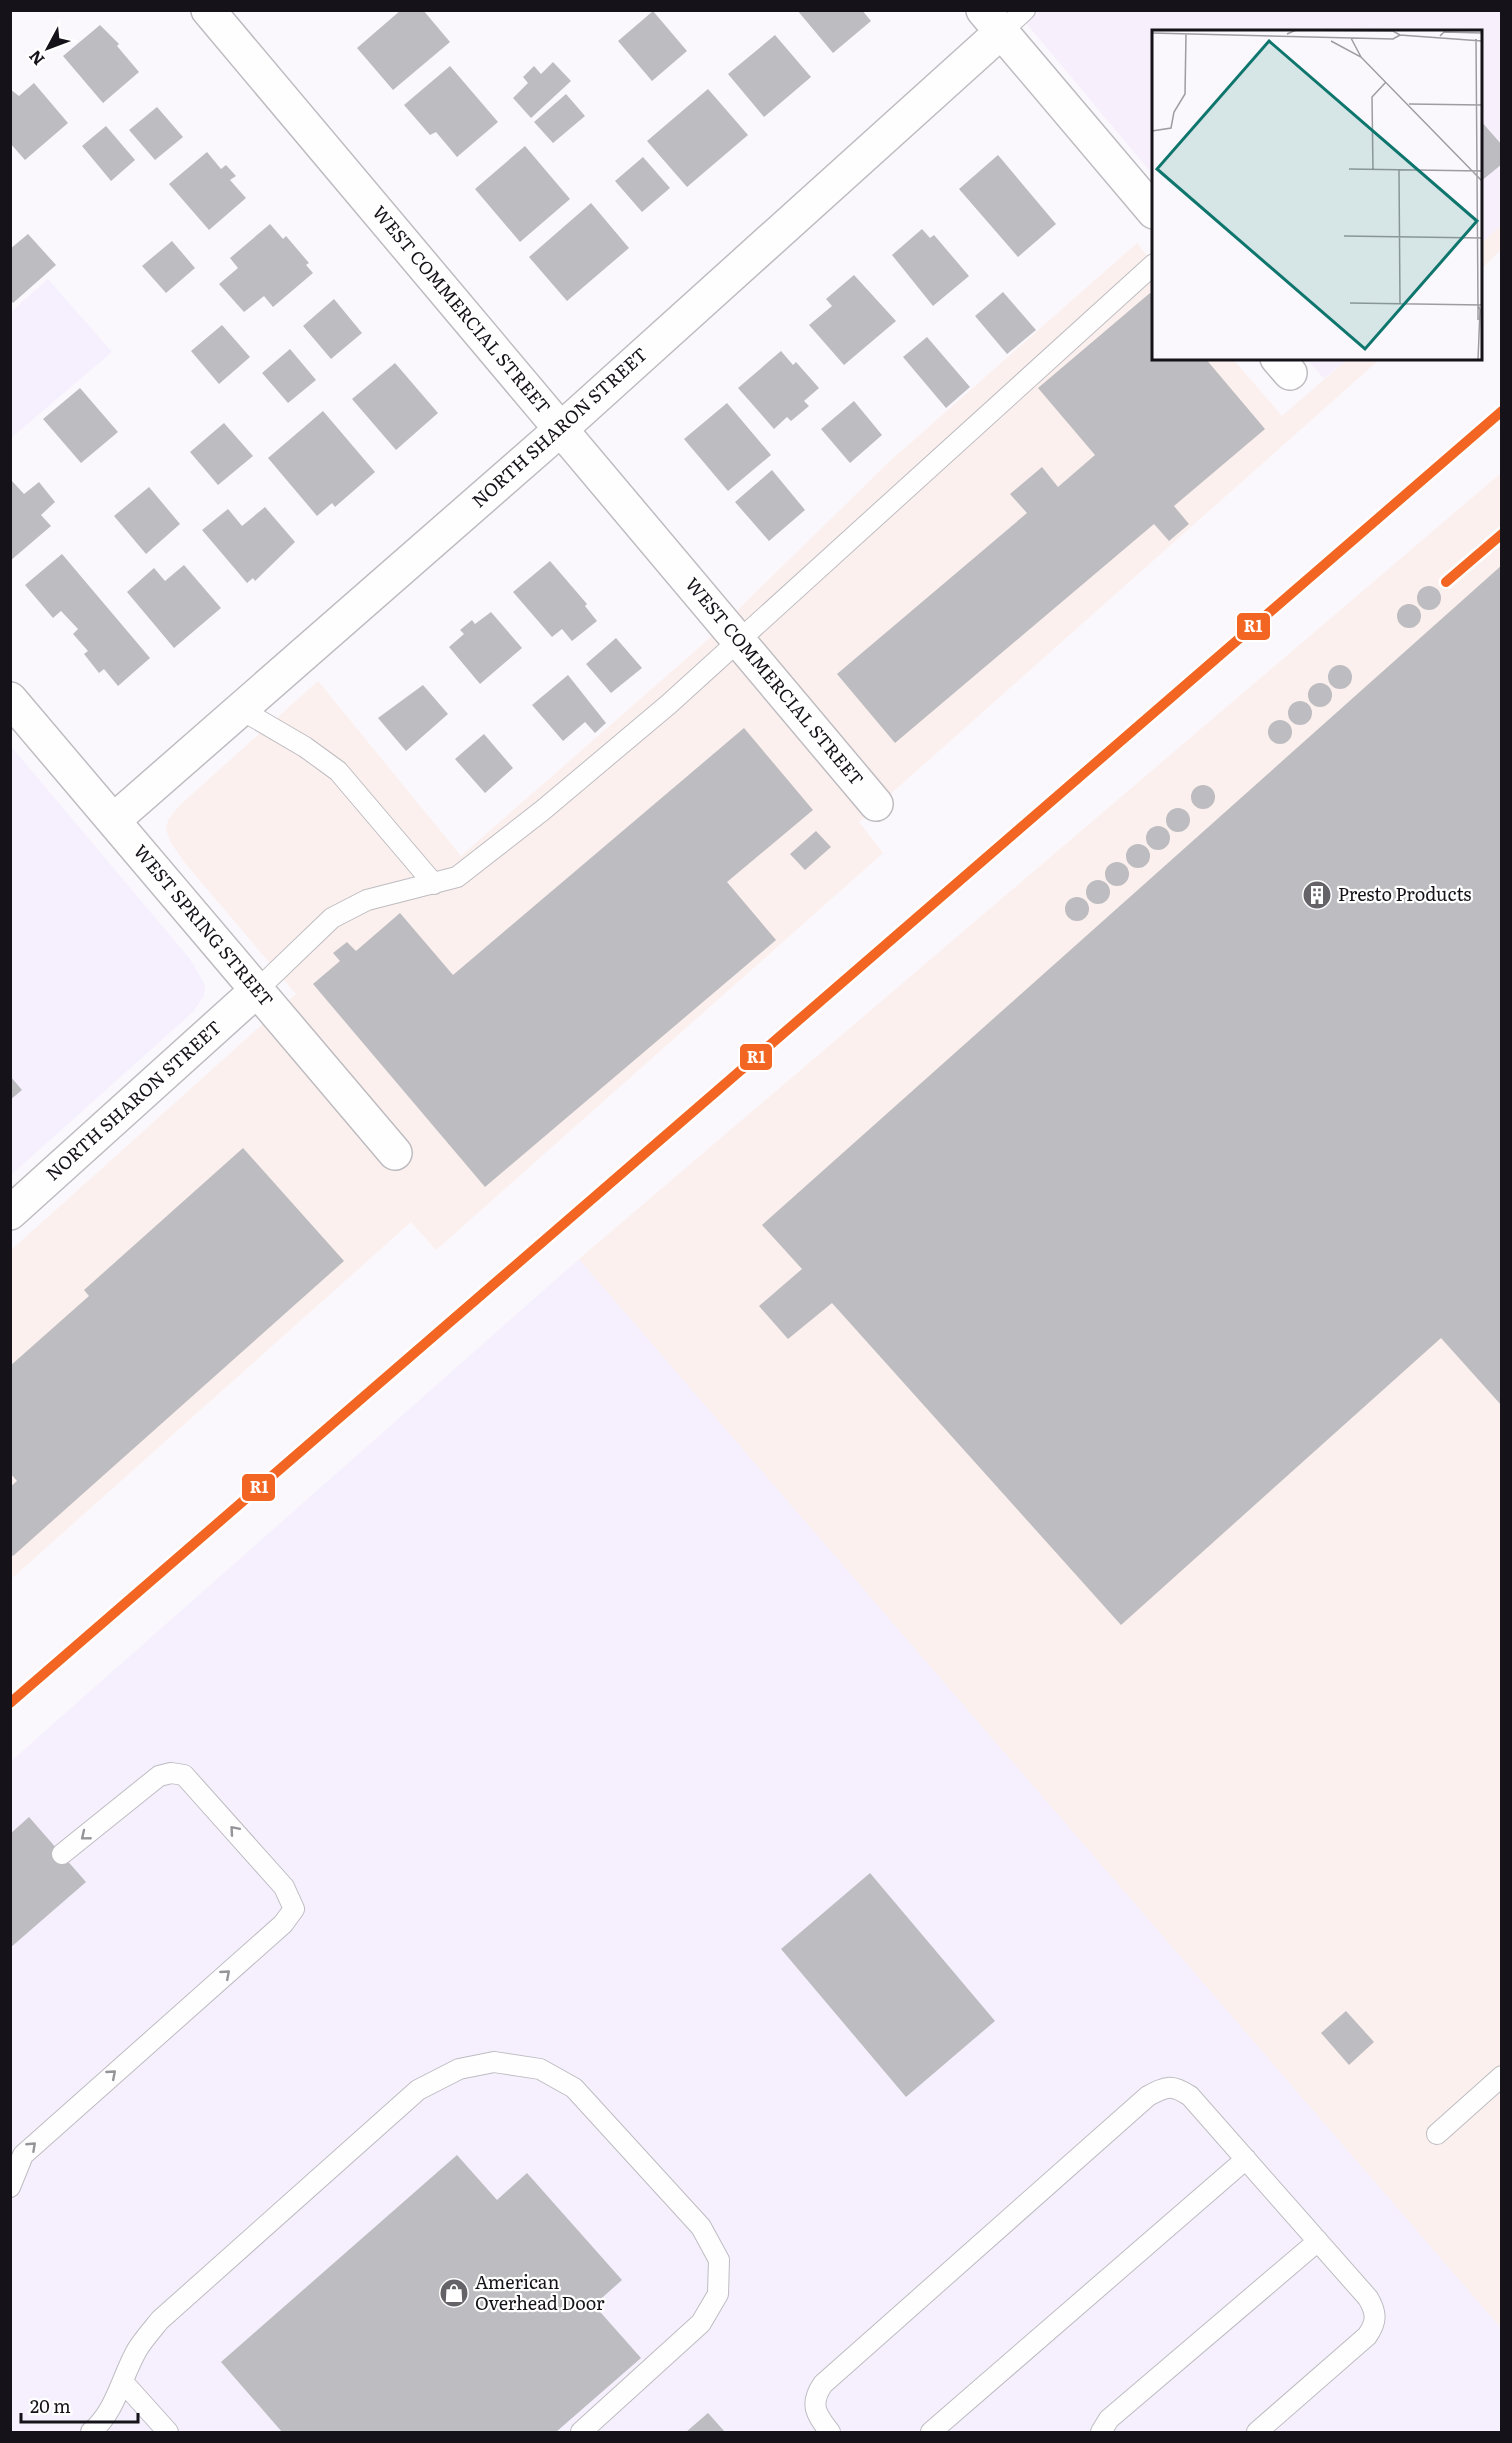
<svg xmlns="http://www.w3.org/2000/svg" width="1512" height="2443" font-family="Literata,serif">
  <style>
    .built { fill: #f6f0fe }
    .industrial { fill: #fbf0ed }
    .education { fill: #f7effc }
    .building { fill: #bcbcc1 }
    .lines { fill: none; stroke-linecap: round; stroke-linejoin: round }
    .service-casing { stroke: #bebcc1; stroke-width: 22 }
    .minor-casing { stroke: #bebcc1; stroke-width: 36 }
    .service { stroke: #fefeff; stroke-width: 20 }
    .minor { stroke: #fefeff; stroke-width: 33 }
    .rail-1-casing { stroke: #fff; stroke-width: 15 }
    .rail-1 { stroke: #f26522; stroke-width: 10 }
    .oneway { stroke: #959498 }
    .labels { text-anchor: middle; stroke-width: 4.5; stroke-linejoin: round; paint-order: stroke }
    .street-label { font-size: 18px; fill: #151219; stroke: #fff }
    .poi-label { font-size: 18px; fill: #151219; stroke: #fff; text-anchor: start }
    .inset-road { fill: none; stroke: #9e9ca1; stroke-width: 1.5 }
    .view { fill: #0f766e; fill-opacity: 0.15; stroke: #0f766e; stroke-width: 3 }
    .inset-edge { fill: none; stroke: #151219; stroke-width: 3 }
    .line-badge { stroke: #fff; stroke-width: 2 }
    .badge-label { font-size: 16px; text-anchor: middle; font-weight: bold; fill: #fff }
  </style>
  <rect width="100%" height="100%" fill="#faf8fc"/>
  <path class="built" d="M48 279 112 352 11 438V312Z
    M10 745 190 959 205 985 204 996 193 1012 11 1175Z
    M579 1259 1501 2328V2432H12L10 1762Z"/>
  <path class="industrial" d="M1501 224V250L1481 269 1480 242Z
    M1137 243 1153 263 1154 358 1233 359 1282 416 1348 359H1380L859 822 883 853 436 1250 411 1222 11 1579 10 1251 296 994 185 863 171 843 166 830 168 820 179 806 318 681 461 856 703 644 889 462Z
    M1501 473V2328L579 1259Z"/>
  <path class="education" d="M1016 11H1501V225L1481 244 1480 32H1154L1153 175Z
    M1307 359H1348L1324 379Z"/>
  <path class="building" d="M401 10H423L450 42 393 90 357 48Z
    M797 10H862L871 21 833 53Z
    M653 11 687 51 652 81 618 41Z
    M100 25 119 44 117 46 139 72 103 103 63 56Z
    M775 35 811 77 764 117 728 74Z
    M553 62 571 81 531 118 513 98 528 83 523 77 534 66 541 74Z
    M450 66 498 122 457 157 436 132 430 135 404 105Z
    M34 83 68 123 25 160 10 143V89L19 96Z
    M708 89 748 135 687 187 647 141Z
    M566 94 585 116 553 143 534 122Z
    M157 107 183 137 155 160 129 130Z
    M1480 120 1502 145V164L1480 182Z
    M106 126 135 160 111 181 82 146Z
    M525 146 570 199 520 242 475 189Z
    M207 152 221 169 226 165 236 176 230 180 246 198 209 230 169 184Z
    M998 155 1056 224 1018 257 959 189Z
    M643 157 670 188 642 212 615 181Z
    M591 203 629 248 567 301 529 257Z
    M270 224 283 239 286 236 309 263 306 265 313 273 273 307 264 296 244 312 219 284 238 268 230 258Z
    M922 229 930 238 934 235 969 276 933 306 892 255Z
    M28 234 56 265 13 303 10 300V249Z
    M172 241 195 268 166 293 142 266Z
    M854 275 896 321 844 365 809 325 832 306 826 299Z
    M1003 292 1036 330 1007 354 975 316Z
    M1150 293 1154 297V358H1205L1265 429 1174 506 1189 524 1169 541 1154 524 895 743 837 674 1027 513 1010 494 1042 467 1058 487 1095 455 1038 388Z
    M334 299 362 333 331 359 303 326Z
    M222 325 250 357 219 384 191 351Z
    M927 337 970 387 946 408 903 357Z
    M290 349 316 380 288 403 262 373Z
    M781 351 793 365 796 362 819 388 804 401 809 406 791 421 787 417 774 429 738 388Z
    M395 363 438 413 396 450 352 399Z
    M80 388 118 432 81 463 43 419Z
    M854 401 882 435 850 463 821 429Z
    M727 403 771 455 728 491 684 439Z
    M323 411 375 472 335 507 332 503 317 516 268 458Z
    M224 423 253 456 218 485 190 452Z
    M772 470 805 510 769 541 735 502Z
    M12 481 24 494 39 482 55 502 41 515 51 526 10 561Z
    M149 487 180 524 146 554 114 516Z
    M265 507 295 542 255 581 253 578 247 583 202 530 228 509 242 526Z
    M62 554 150 658 118 686 104 669 99 673 84 654 88 651 73 634 78 629 61 611 53 618 25 585Z
    M550 561 587 604 585 606 597 621 572 641 562 629 552 637 513 592Z
    M184 565 221 608 174 648 127 592 154 568 165 581Z
    M1502 565V1406L1441 1338 1121 1625 832 1303 788 1339 759 1306 802 1269 762 1225Z
    M1417 598a12 12 0 1 1 24 0a12 12 0 1 1-24 0Z
    M1397 616a12 12 0 1 1 24 0a12 12 0 1 1-24 0Z
    M491 612 522 648 480 684 449 647 464 634 460 630 472 620 475 624Z
    M616 638 642 668 611 693 586 664Z
    M1328 677a12 12 0 1 1 24 0a12 12 0 1 1-24 0Z
    M568 675 606 723 595 733 585 722 563 741 532 705Z
    M1308 695a12 12 0 1 1 24 0a12 12 0 1 1-24 0Z
    M423 685 448 714 406 751 378 718Z
    M1288 713a12 12 0 1 1 24 0a12 12 0 1 1-24 0Z
    M1268 732a12 12 0 1 1 24 0a12 12 0 1 1-24 0Z
    M744 728 813 810 727 882 776 940 485 1187 313 984 340 961 333 953 347 942 356 951 400 913 453 975Z
    M484 734 513 768 485 793 455 759Z
    M1191 797a12 12 0 1 1 24 0a12 12 0 1 1-24 0Z
    M1166 820a12 12 0 1 1 24 0a12 12 0 1 1-24 0Z
    M1146 838a12 12 0 1 1 24 0a12 12 0 1 1-24 0Z
    M816 831 831 847 805 870 790 854Z
    M1126 856a12 12 0 1 1 24 0a12 12 0 1 1-24 0Z
    M1105 874a12 12 0 1 1 24 0a12 12 0 1 1-24 0Z
    M1086 892a12 12 0 1 1 24 0a12 12 0 1 1-24 0Z
    M1065 909a12 12 0 1 1 24 0a12 12 0 1 1-24 0Z
    M10 1076 22 1090 10 1100Z
    M243 1148 344 1261 13 1556 10 1553V1487L17 1481 10 1473V1366L89 1296 84 1290Z
    M29 1817 86 1882 10 1948V1834Z
    M870 1873 995 2021 906 2097 781 1949Z
    M1346 2011 1374 2042 1349 2065 1321 2033Z
    M457 2155 497 2200 527 2173 622 2280 594 2305 641 2358 556 2432H282L221 2362Z
    M708 2413 725 2432H686Z"/>
  <g class="lines">
    <g class="service-casing">
      <path id="service" d="M1001 32 1025 10
        M240 709 305 747 338 771 434 884
        M257 990 332 918 367 900 457 877 543 810 669 704 1154 264
        M1437 2134 1502 2076
        M10 2187 23 2155 283 1924 294 1909 284 1887 184 1775 171 1773 159 1776 62 1854
        M123 2382 168 2432
        M91 2432C116 2411 121 2378 137 2350 143 2340 152 2330 160 2320L418 2090 459 2069 494 2062 540 2069 574 2088 701 2227 719 2260 718 2294 701 2323 581 2432
        M830 2432C816 2415 809 2404 823 2384L1148 2096C1167 2086 1172 2084 1190 2096L1368 2298C1377 2313 1377 2322 1367 2336L1257 2432
        M931 2432 1246 2159
        M1101 2432 1109 2419 1318 2241"/>
    </g>
    <g class="minor-casing">
      <path id="minor" d="M208 10 876 804
        M983 10 1154 212
        M1277 358 1290 373
        M10 699 395 1153
        M114 820 561 429 1001 32
        M10 1213 257 990"/>
    </g>
    <use href="#service" class="service"/>
    <use href="#minor" class="minor"/>
    <g class="rail-1-casing">
      <path id="rail-1" d="M1446 582 1502 534
        M10 1703 1502 411"/>
    </g>
    <use href="#rail-1" class="rail-1"/>
  </g>
  <defs><path id="oneway-chevron" d="M-2-3.5L2.5 0L-2 3.5" fill="none" stroke-width="1.6" stroke-linecap="round" stroke-linejoin="round" transform="scale(1.5)"/></defs>
  <g class="oneway">
    <use href="#oneway-chevron" transform="translate(234 1830) rotate(-131)"/>
    <use href="#oneway-chevron" transform="translate(85 1836) rotate(141)"/>
    <use href="#oneway-chevron" transform="translate(226 1974) rotate(-41)"/>
    <use href="#oneway-chevron" transform="translate(112 2074) rotate(-41)"/>
    <use href="#oneway-chevron" transform="translate(32 2146) rotate(-43)"/>
  </g>
  <defs>
    <g id="building-disc" transform="scale(1.5)"><circle r="9.5" fill="#656268" stroke="#fff"/><path d="M-4-6H4V6H1V3H-1V6H-4ZM-2.5-4.3h1.7v1.8h-1.7ZM.8-4.3h1.7v1.8H.8ZM-2.5-1h1.7V.8h-1.7ZM.8-1h1.7V.8H.8Z" fill="#fff"/></g>
    <g id="shop-disc" transform="scale(1.5)"><circle r="9.5" fill="#656268" stroke="#fff"/><path d="M-5-2.5h2.3a2.7 3.5 0 0 1 5.4 0H5L5.5 6h-11ZM-1.5-2.5h3a1.5 2.3 0 0 0-3 0Z" fill="#fff"/></g>
  </defs>
  <g fill-rule="evenodd">
    <use href="#building-disc" x="1317" y="895"/>
    <use href="#shop-disc" x="454" y="2293"/>
  </g>
  <g class="labels">
    <g class="street-label">
      <text transform="translate(461 310) rotate(50)" y="6">WEST COMMERCIAL STREET</text>
      <text transform="translate(560 428) rotate(-42)" y="6">NORTH SHARON STREET</text>
      <text transform="translate(774 682) rotate(50)" y="6">WEST COMMERCIAL STREET</text>
      <text transform="translate(203 926) rotate(50)" y="6">WEST SPRING STREET</text>
      <text transform="translate(134 1101) rotate(-42)" y="6">NORTH SHARON STREET</text>
    </g>
    <g class="poi-label">
      <text x="1338" y="901">Presto Products</text>
      <text x="475" y="2289">American<tspan x="475" dy="21">Overhead Door</tspan></text>
    </g>
  </g>
  <g transform="translate(1152 30)">
    <rect width="330" height="330" fill="#faf8fc"/>
    <path class="inset-road" d="M0 3 241 9 248 5M135 4 144 0 241 1 248 5 330 11M288 6 292 2 330 3M199 8 209 27M324 9 326 275M179 11 209 27 330 151M257 74 330 75M0 101 19 98 22 82 33 64 34 4M197 139 330 141M221 140 220 67 234 52M247 140 248 274M192 206 330 208M198 273 330 275M326 330 328 280 326 275V290"/>
    <path class="view" d="M117 11 325 191 213 319 5 139Z"/>
    <rect width="330" height="330" class="inset-edge"/>
  </g>
  <g class="line-badge">
    <rect x="1236" y="612" width="35" height="29" rx="6" fill="#f26522"/>
    <rect x="739" y="1043" width="34" height="28" rx="6" fill="#f26522"/>
    <rect x="241" y="1473" width="35" height="29" rx="6" fill="#f26522"/>
  </g>
  <g class="badge-label">
    <text x="1253" y="632">R1</text>
    <text x="756" y="1063">R1</text>
    <text x="259" y="1493">R1</text>
  </g>
  <rect width="1512" height="2443" fill="none" stroke="#151219" stroke-width="24"/>
  <g transform="translate(48 48) rotate(229)" stroke="#ffffff" stroke-width="4.5" paint-order="stroke">
  <path d="M0-4.5L10 22L0 15L-10 22Z" fill="#151219"/>
  <text y="-9" font-size="16" font-weight="bold" text-anchor="middle" fill="#151219">N</text>
  </g>
  <path d="M21 2413v9h117v-9" fill="none" stroke="#151219" stroke-width="3"/>
  <text x="30" y="2413" font-size="18" fill="#151219" stroke="#ffffff" stroke-width="4.5" paint-order="stroke">20 m</text>
</svg>
